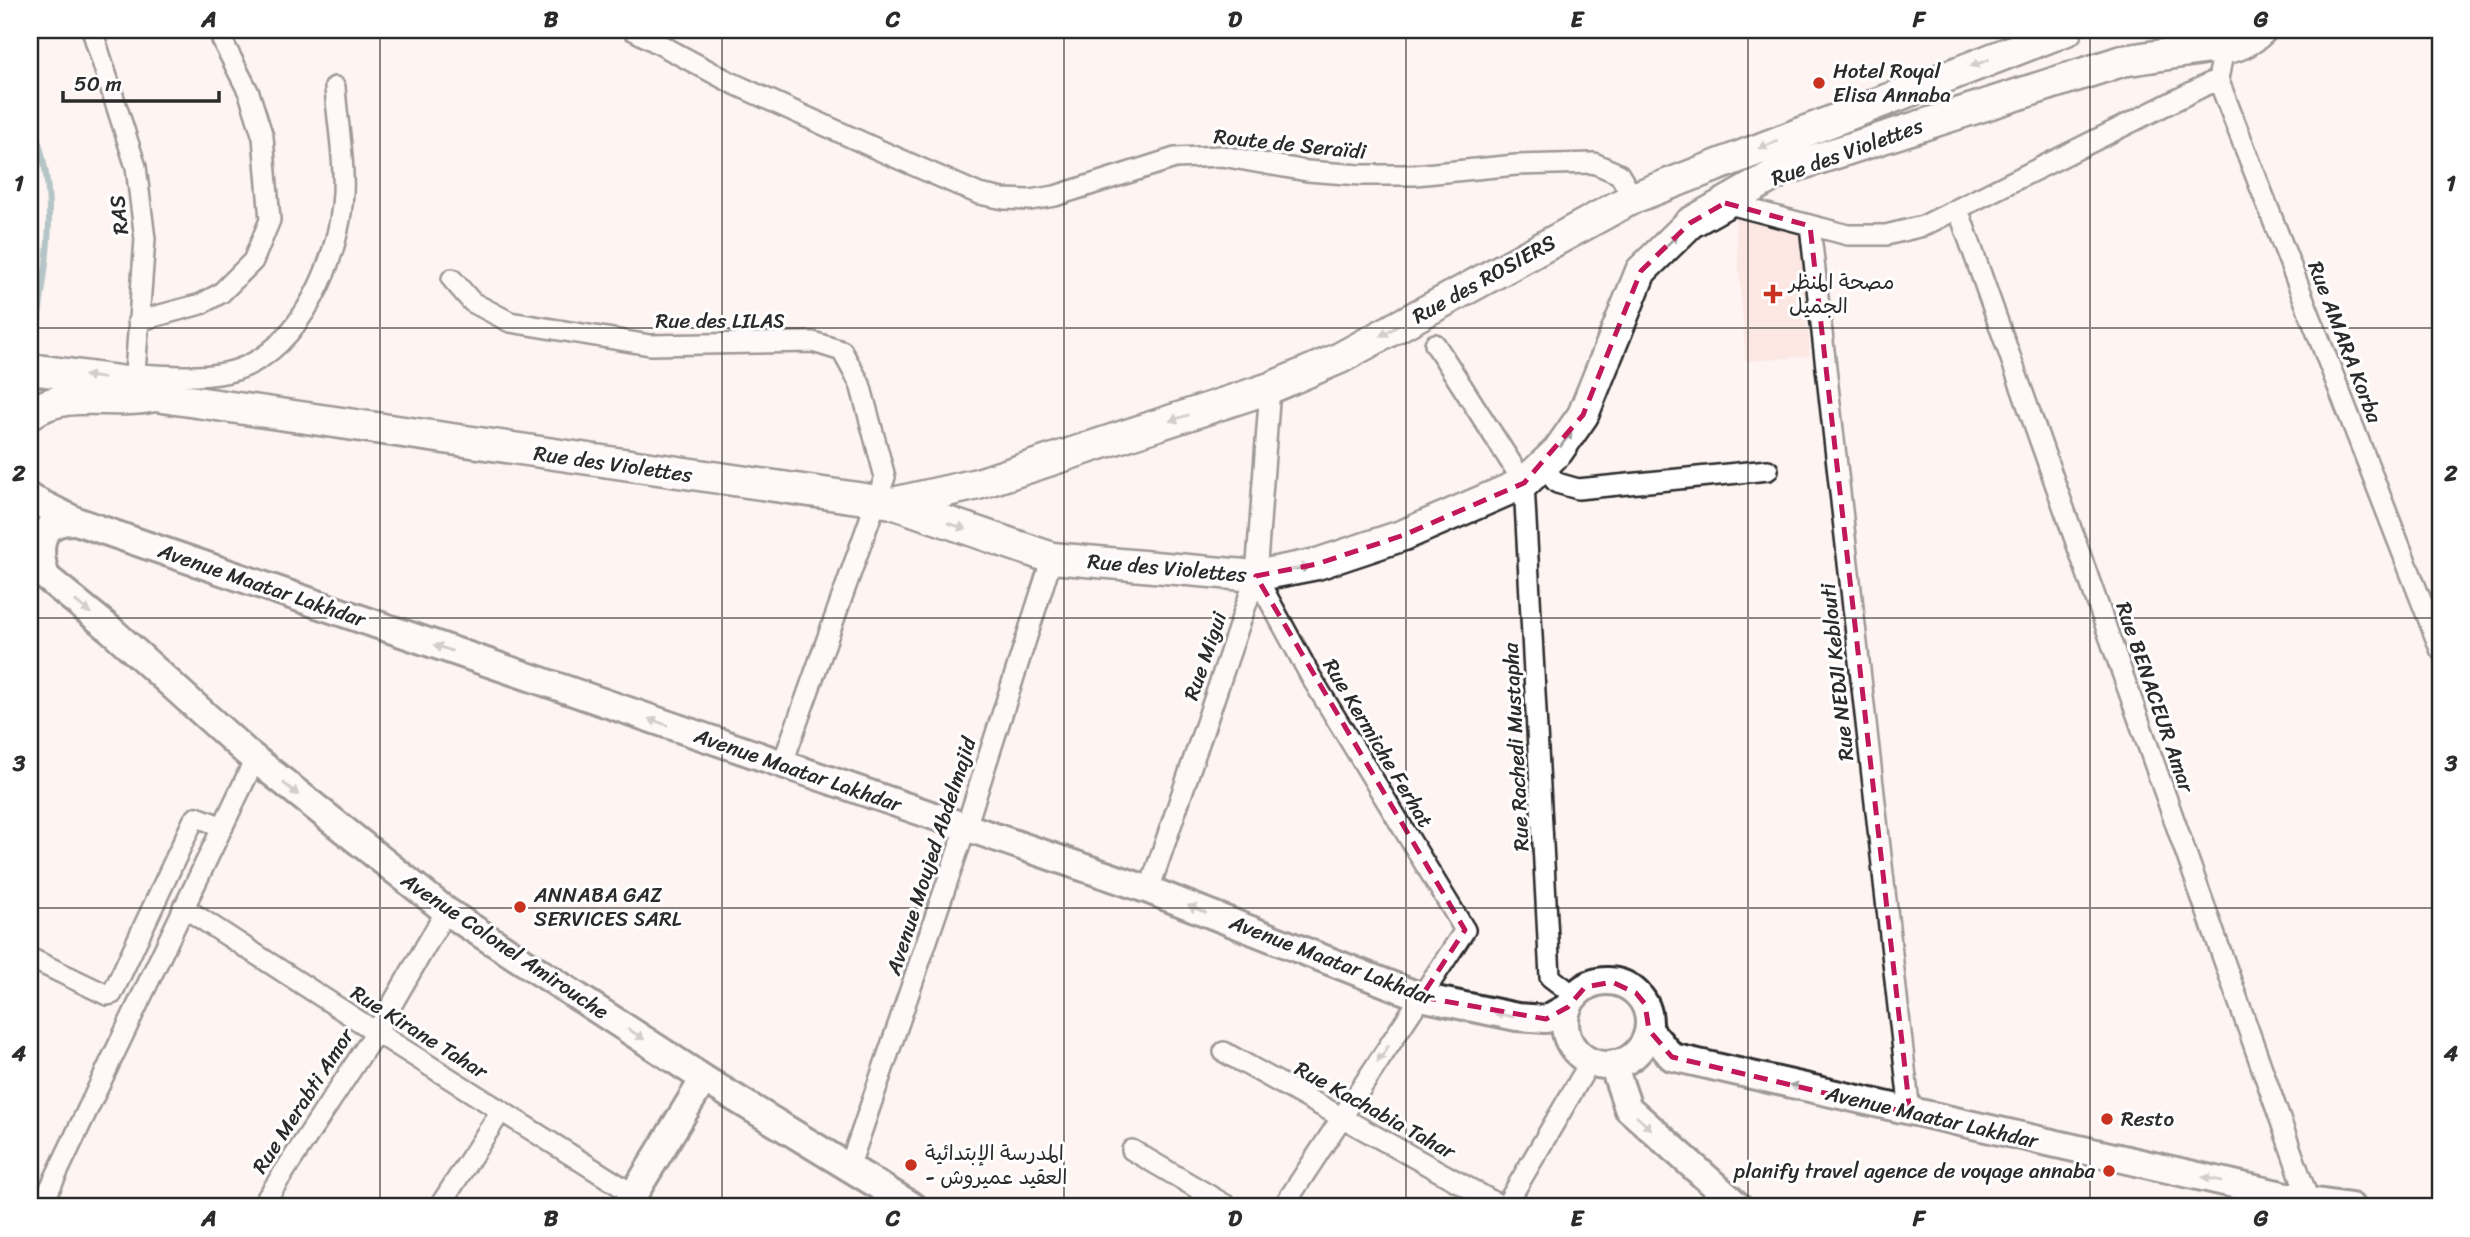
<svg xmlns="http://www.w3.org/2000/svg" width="2470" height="1237" font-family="Sriracha,'Playpen Sans Arabic',sans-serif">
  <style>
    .built { fill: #fce7e2 }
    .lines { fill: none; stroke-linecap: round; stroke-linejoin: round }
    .stream { stroke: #5d8d93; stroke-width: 6 }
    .street-casing { stroke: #2b2b2b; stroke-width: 24 }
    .secondary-casing { stroke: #2b2b2b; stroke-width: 32 }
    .primary-casing { stroke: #2b2b2b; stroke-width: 35 }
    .street { stroke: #fff; stroke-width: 19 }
    .secondary { stroke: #fff; stroke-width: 26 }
    .primary { stroke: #fff; stroke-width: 30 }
    .oneway { fill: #a0a0a0 }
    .marked { fill: none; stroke: #c2185b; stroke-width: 5; stroke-dasharray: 14 9; stroke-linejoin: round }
    .grid { fill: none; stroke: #2b2b2b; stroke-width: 2; stroke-opacity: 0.55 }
    .poi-dot { fill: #c8321e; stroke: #fff; stroke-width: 2.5 }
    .labels { text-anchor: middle; stroke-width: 6; stroke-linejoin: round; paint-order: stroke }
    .poi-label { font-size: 21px; fill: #2b2b2b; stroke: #fff; text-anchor: start }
    .street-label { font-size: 21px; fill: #2b2b2b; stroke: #fff }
    .neatline { fill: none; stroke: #2b2b2b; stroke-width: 2.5 }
    .grid-label { font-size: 23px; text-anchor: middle; font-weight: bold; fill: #2b2b2b }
  </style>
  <rect width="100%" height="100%" fill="#fef4f2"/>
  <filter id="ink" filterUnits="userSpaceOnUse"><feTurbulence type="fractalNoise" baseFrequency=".0143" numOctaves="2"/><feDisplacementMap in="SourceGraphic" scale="14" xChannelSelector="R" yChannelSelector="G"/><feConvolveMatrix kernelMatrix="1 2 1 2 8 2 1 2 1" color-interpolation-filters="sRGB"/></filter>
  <g filter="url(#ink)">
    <path class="built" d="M1735 219 1799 232 1810 356 1746 361Z"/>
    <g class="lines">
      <path class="stream" d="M30 118C60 188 48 250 38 323"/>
      <g class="street-casing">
        <path id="street" d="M92 30 136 167 145 239 134 386
          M633 30 730 82 879 150 979 194 1004 199 1030 200 1055 196 1175 158 1222 156 1307 171 1360 175H1415L1516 165 1594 163 1619 174 1633 198
          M2224 49 2218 79 2440 649
          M1725 203 1848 235H1886L1923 226 2218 79
          M1958 209 2309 1201
          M1810 226 1910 1113
          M452 279 472 302 510 322 650 345 813 342 842 351 860 384 885 477 782 765
          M138 321 201 304 221 293 253 261 270 220 263 137 249 93 222 40
          M1435 344 1524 483 1550 977 1575 996
          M135 374C168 375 204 380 236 370 301 349 340 258 343 193 345 159 337 121 335 87
          M1542 466 1557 483 1578 489 1768 470
          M1256 576 1311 677 1465 930 1283 1207
          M1149 890 1256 576 1270 388
          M183 907 376 1032 633 1194
          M30 958 107 995 112 994 193 821 197 817 223 827
          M1224 1052 1503 1207
          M1132 1150 1229 1207
          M849 1168 966 827 1052 558
          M41 1207 255 759
          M261 1207 376 1032 446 911
          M439 1207 501 1111
          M1505 1207 1590 1062"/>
      </g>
      <g class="secondary-casing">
        <path id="secondary" d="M30 498 76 521 1149 890 1421 997 1517 1017 1546 1019 1568 1007
          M30 564 110 629 246 752 446 911 704 1079 914 1207
          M46 577C37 549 37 519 76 521
          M1565 1023a42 42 0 1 1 84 0a42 42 0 1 1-84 0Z
          M1649 1030 1672 1057 2309 1201 2351 1207
          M1613 1064 1628 1108 1739 1207
          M626 1207 704 1079"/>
      </g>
      <g class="primary-casing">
        <path id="primary" d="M2176 30C2199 57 2238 53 2261 30
          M30 369 134 383 143 389
          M30 414C67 387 113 406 155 396L892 503 1052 558 1256 576 1317 564 1404 535 1524 483 1558 451 1583 415 1641 271 1690 223 1783 170 2122 61 2209 48
          M893 503 978 484 1270 388 1340 358 1633 198 2067 30"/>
      </g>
      <use href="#street" class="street"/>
      <use href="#secondary" class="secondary"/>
      <use href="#primary" class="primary"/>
    </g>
    <defs><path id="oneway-solid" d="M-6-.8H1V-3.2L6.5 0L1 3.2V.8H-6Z" transform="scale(1.75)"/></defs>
    <g class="oneway">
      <use href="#oneway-solid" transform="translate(1980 63) rotate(159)"/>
      <use href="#oneway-solid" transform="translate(1768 145) rotate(159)"/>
      <use href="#oneway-solid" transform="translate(1671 241) rotate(-45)"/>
      <use href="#oneway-solid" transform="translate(1389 331) rotate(151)"/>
      <use href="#oneway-solid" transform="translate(94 377) rotate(-172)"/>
      <use href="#oneway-solid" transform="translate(1179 418) rotate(162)"/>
      <use href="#oneway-solid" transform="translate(1566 439) rotate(-54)"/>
      <use href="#oneway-solid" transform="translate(957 526) rotate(19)"/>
      <use href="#oneway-solid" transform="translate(1300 568) rotate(-11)"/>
      <use href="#oneway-solid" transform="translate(83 607) rotate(39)"/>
      <use href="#oneway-solid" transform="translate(443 648) rotate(-161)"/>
      <use href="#oneway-solid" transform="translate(658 722) rotate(-161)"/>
      <use href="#oneway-solid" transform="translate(291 789) rotate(39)"/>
      <use href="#oneway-solid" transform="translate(1197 909) rotate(-158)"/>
      <use href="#oneway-solid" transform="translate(1504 1015) rotate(-168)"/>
      <use href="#oneway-solid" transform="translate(636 1034) rotate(33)"/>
      <use href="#oneway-solid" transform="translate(1383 1054) rotate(124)"/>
      <use href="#oneway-solid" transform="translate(1799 1087) rotate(-167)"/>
      <use href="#oneway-solid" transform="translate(1644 1123) rotate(42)"/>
      <use href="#oneway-solid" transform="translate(2212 1179) rotate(-168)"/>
    </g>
  </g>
  <path d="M0 0H2470V1237H0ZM1725 203 1810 226 1910 1113 1672 1057 1649 1030 1645 1004 1636 993 1612 982 1585 987 1568 1007 1546 1019 1421 997 1465 930 1256 576 1317 564 1404 535 1524 483 1583 415 1641 271 1690 223Z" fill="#fef4f2" fill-opacity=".55" fill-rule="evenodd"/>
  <path class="marked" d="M1725 203 1810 226 1910 1113 1672 1057 1649 1030 1645 1004 1636 993 1612 982 1585 987 1568 1007 1546 1019 1421 997 1465 930 1256 576 1317 564 1404 535 1524 483 1583 415 1641 271 1690 223Z"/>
  <path class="grid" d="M380 30V1207M722 30V1207M1064 30V1207M1406 30V1207M1748 30V1207M2090 30V1207M30 328H2440M30 618H2440M30 908H2440"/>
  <g class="poi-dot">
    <circle cx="1819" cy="83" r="7"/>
    <path d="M1769.5 283.5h7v7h7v7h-7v7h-7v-7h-7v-7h7z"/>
    <circle cx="520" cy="907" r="7"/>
    <circle cx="2107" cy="1119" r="7"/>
    <circle cx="911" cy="1165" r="7"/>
    <circle cx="2109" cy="1171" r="7"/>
  </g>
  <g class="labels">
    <g class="poi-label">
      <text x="1833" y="78">Hotel Royal<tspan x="1833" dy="24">Elisa Annaba</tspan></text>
      <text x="1789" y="289">مصحة المنظر<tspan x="1789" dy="24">الجميل</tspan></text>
      <text x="534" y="902">ANNABA GAZ<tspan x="534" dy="24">SERVICES SARL</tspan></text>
      <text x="2121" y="1126">Resto</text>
      <text x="925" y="1160">المدرسة الإبتدائية<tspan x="925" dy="24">- العقيد عميروش</tspan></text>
      <text x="2095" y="1178" text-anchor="end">planify travel agence de voyage annaba</text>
    </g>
    <g class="street-label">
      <text transform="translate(1290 144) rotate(6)" y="7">Route de Seraïdi</text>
      <text transform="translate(1847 152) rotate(-20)" y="7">Rue des Violettes</text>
      <text transform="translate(119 215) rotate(-97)" y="7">RAS</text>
      <text transform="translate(1484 279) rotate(-29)" y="7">Rue des ROSIERS</text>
      <text x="720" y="328">Rue des LILAS</text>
      <text transform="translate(2345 342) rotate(69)" y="7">Rue AMARA Korba</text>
      <text transform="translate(613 464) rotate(8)" y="7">Rue des Violettes</text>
      <text transform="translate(1167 568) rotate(5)" y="7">Rue des Violettes</text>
      <text transform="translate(262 585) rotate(19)" y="7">Avenue Maatar Lakhdar</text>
      <text transform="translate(1205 656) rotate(-71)" y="7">Rue Migui</text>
      <text transform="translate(1837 672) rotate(-96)" y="7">Rue NEDJI Keblouti</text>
      <text transform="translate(2155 697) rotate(71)" y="7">Rue BENACEUR Amar</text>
      <text transform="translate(1378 743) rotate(59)" y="7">Rue Kermiche Ferhat</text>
      <text transform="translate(1516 747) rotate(-93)" y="7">Rue Rachedi Mustapha</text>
      <text transform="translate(798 770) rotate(19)" y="7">Avenue Maatar Lakhdar</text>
      <text transform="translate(931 856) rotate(-72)" y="7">Avenue Moujed Abdelmajid</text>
      <text transform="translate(505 946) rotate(34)" y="7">Avenue Colonel Amirouche</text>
      <text transform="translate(1332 960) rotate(21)" y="7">Avenue Maatar Lakhdar</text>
      <text transform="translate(419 1032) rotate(32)" y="7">Rue Kirane Tahar</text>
      <text transform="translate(303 1101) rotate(-57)" y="7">Rue Merabti Amor</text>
      <text transform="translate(1375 1110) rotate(29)" y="7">Rue Kachabia Tahar</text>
      <text transform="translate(1932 1117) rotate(13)" y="7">Avenue Maatar Lakhdar</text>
    </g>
  </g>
  <rect width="2470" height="1237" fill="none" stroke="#fff" stroke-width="77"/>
  <path d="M63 91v10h156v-10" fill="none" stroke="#2b2b2b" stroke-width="3.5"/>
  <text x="74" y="91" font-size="21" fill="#2b2b2b" stroke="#ffffff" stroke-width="5" paint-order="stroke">50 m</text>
  <rect x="38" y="38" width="2394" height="1160" class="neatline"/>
  <g class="grid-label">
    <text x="209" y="27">A</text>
    <text x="551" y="27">B</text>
    <text x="893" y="27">C</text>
    <text x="1235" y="27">D</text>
    <text x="1577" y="27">E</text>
    <text x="1919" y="27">F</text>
    <text x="2261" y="27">G</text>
    <text x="19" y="191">1</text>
    <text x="2451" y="191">1</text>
    <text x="19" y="481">2</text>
    <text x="2451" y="481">2</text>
    <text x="19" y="771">3</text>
    <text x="2451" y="771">3</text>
    <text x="19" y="1061">4</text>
    <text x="2451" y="1061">4</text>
    <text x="209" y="1226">A</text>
    <text x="551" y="1226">B</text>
    <text x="893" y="1226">C</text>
    <text x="1235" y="1226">D</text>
    <text x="1577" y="1226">E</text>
    <text x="1919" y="1226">F</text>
    <text x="2261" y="1226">G</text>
  </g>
</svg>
